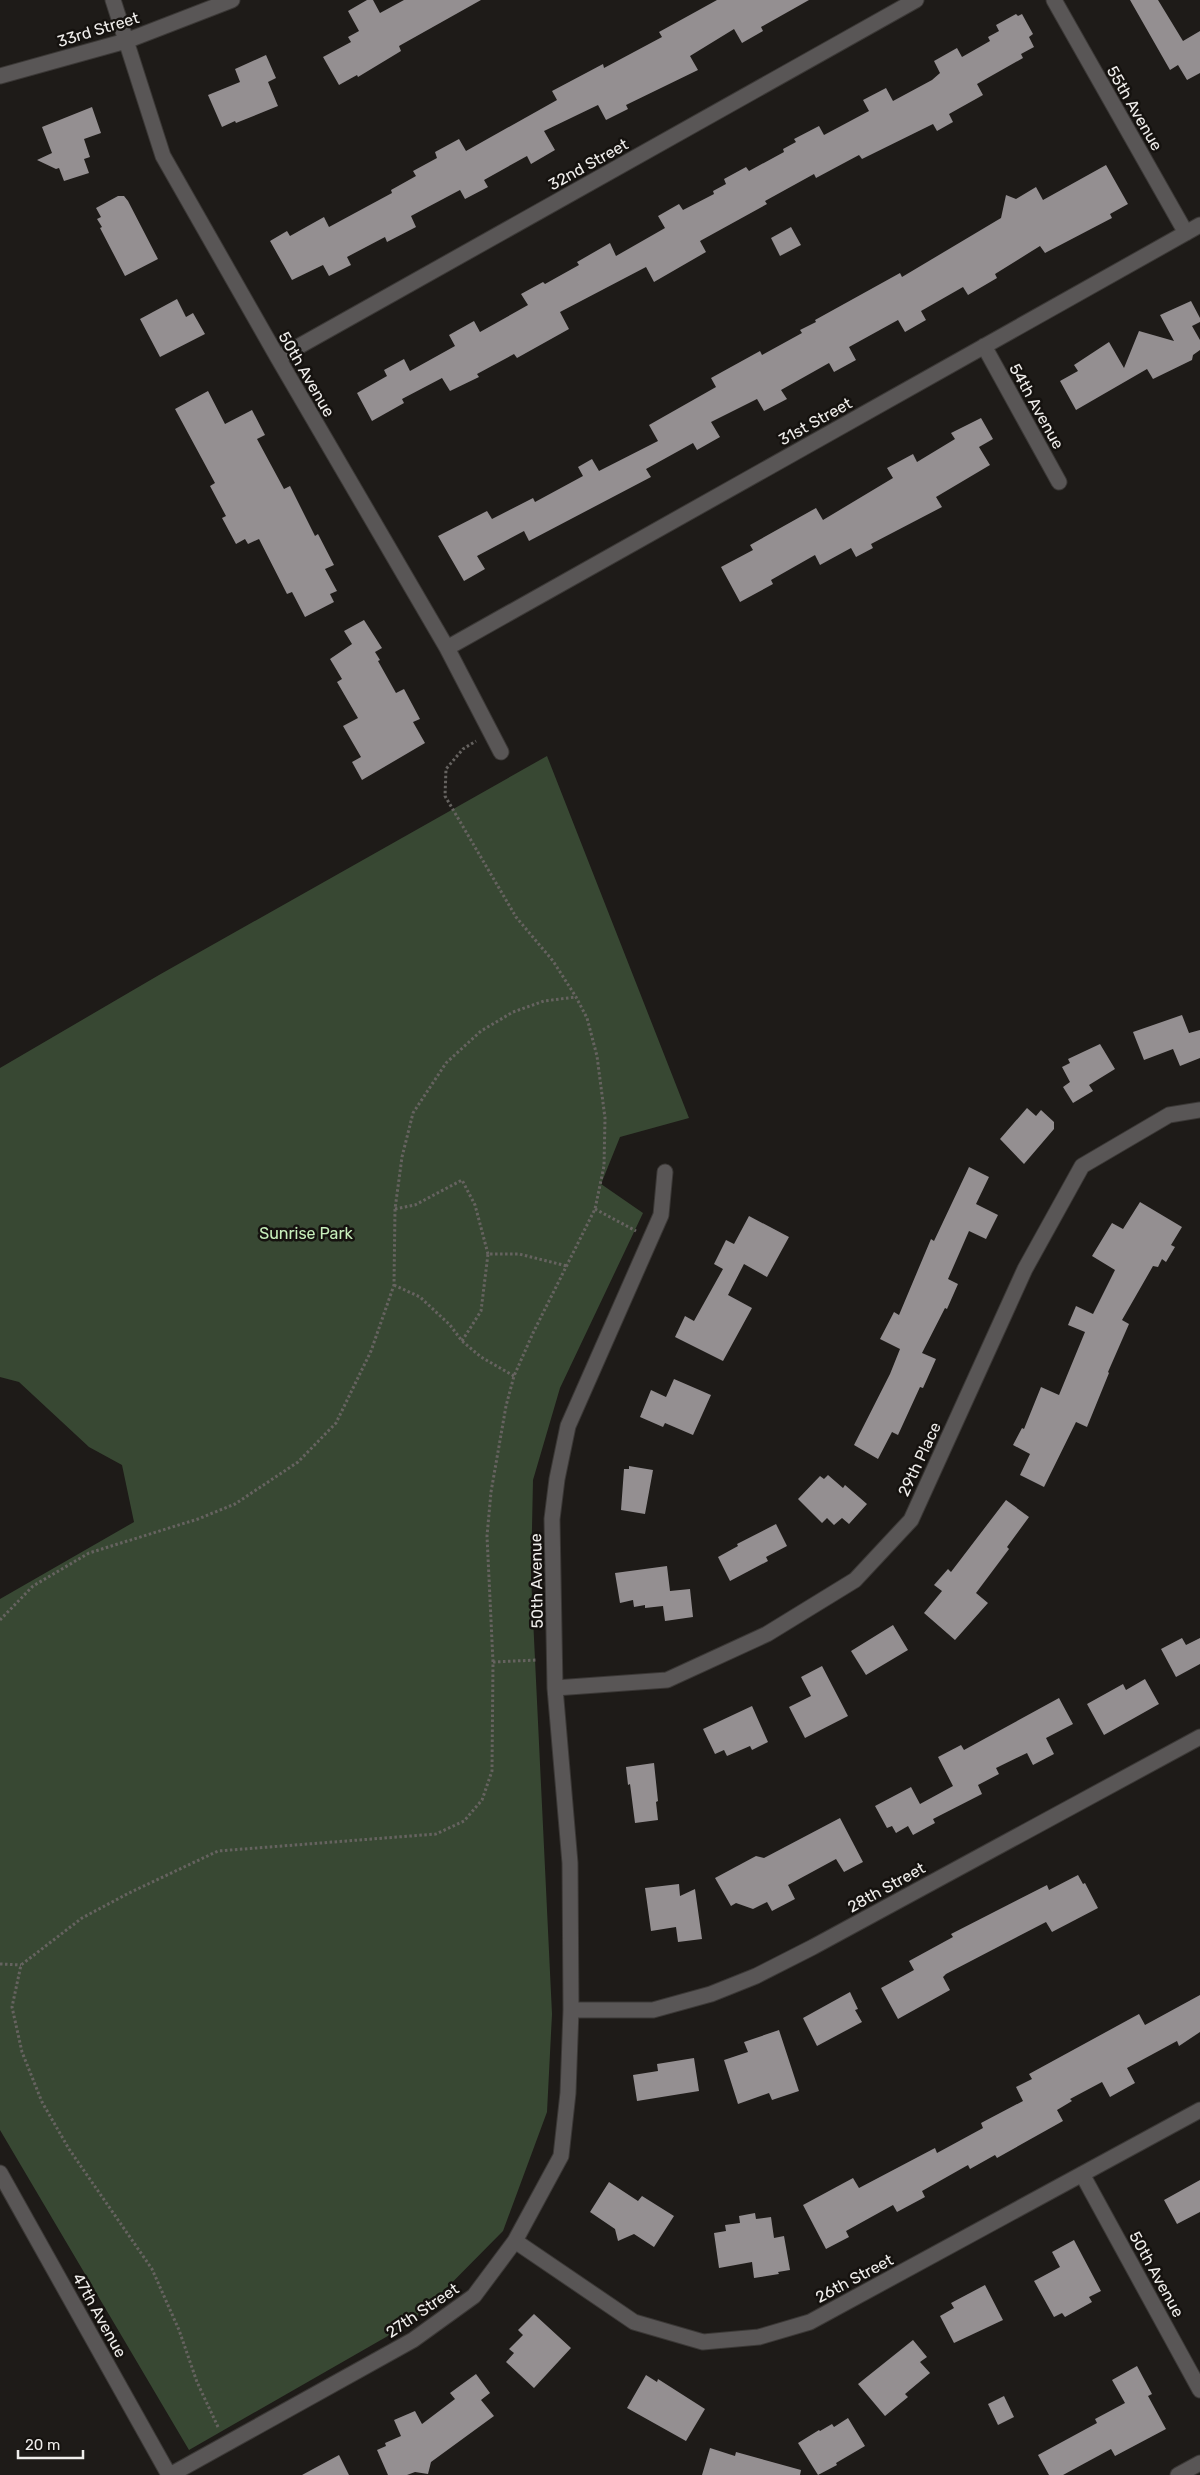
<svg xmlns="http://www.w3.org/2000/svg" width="1200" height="2475" font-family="Rubik,sans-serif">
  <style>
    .green { fill: #384833 }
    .building { fill: #948f91 }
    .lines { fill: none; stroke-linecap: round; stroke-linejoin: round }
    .minor-casing { stroke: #3b3836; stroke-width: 17 }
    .path { stroke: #666360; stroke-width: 3; stroke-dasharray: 2.5 2.5; stroke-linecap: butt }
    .minor { stroke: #595656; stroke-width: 15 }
    .labels { text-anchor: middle; stroke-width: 5; stroke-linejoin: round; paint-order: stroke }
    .street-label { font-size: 16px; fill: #efedeb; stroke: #15120f }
    .park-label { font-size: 16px; fill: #c7efbb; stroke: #15120f }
  </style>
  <rect width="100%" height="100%" fill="#1e1b18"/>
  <path class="green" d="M547 756 689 1118 620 1137 601 1184 643 1213 560 1388 533 1480 531 1576 552 2014 547 2112 503 2231 414 2321 189 2450 0 2130V1599L134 1522 122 1465 89 1447 19 1382 0 1377V1068L159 975Z"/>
  <path class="building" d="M367 0H373L380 13 404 0H481L399 46 401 51 358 77 357 75 339 85 323 57 351 42 348 37 359 31 348 11Z
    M717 0H809L761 27 763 31 742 43 734 29 690 56 698 70 626 105 628 109 606 120 598 105 544 131 555 150 531 164 527 156 484 180 488 187 465 199 460 190 411 216 416 227 387 242 385 237 347 257 351 265 329 276 323 265 292 280 270 241 287 231 290 236 324 217 329 227 392 193 391 190 416 176 413 171 437 158 435 152 459 139 466 151 557 100 552 91 603 64 604 68 662 37 659 32Z
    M1130 0H1158L1183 41 1200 31V73L1187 80 1178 65 1170 70Z
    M1016 14 1018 16 1022 14 1033 34 1029 37 1034 47 1021 54 1023 58 977 84 983 95 949 114 953 122 937 131 933 124 862 159 859 155 816 178 814 174 765 201 767 204 700 241 706 252 654 282 646 267 560 312 569 329 517 358 514 354 477 374 479 377 450 391 442 378 402 399 404 403 372 421 357 393 387 376 384 370 404 359 410 371 455 346 449 335 474 321 480 332 528 305 521 294 543 282 545 284 579 265 577 262 610 243 616 256 665 228 658 216 679 204 683 210 714 194 713 191 726 184 724 179 746 167 749 171 784 152 783 149 796 142 794 139 819 126 824 135 869 111 863 100 886 88 893 101 932 80 940 73 934 61 957 48 962 57 990 41 988 37 999 31 996 25Z
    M266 55 276 78 268 82 278 106 236 123 235 121 222 127 208 95 240 82 235 69Z
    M92 107 101 133 84 139 90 157 84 159 89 173 64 181 59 168 56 169 37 160 52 153 42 127Z
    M1106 165 1128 204 1110 214 1112 218 1045 253 1040 246 995 274 997 278 968 295 963 287 921 311 926 320 905 332 898 320 849 347 856 360 834 372 829 363 781 390 787 399 764 411 757 399 711 422 720 437 697 450 693 443 646 469 651 477 529 541 524 531 477 556 485 569 464 581 438 536 487 511 492 519 533 498 535 502 583 476 578 467 592 459 599 471 658 441 649 425 716 387 711 378 760 351 762 355 802 333 800 330 816 322 815 320 900 273 902 277 1001 218 1006 195 1016 199 1036 187 1043 200Z
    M118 196H124L128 201 158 259 125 276 100 228 102 227 97 219 101 217 96 208Z
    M791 227 801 245 780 256 771 238Z
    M177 299 186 317 193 313 205 334 160 357 140 319Z
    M1191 301 1200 318V322L1192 326 1200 340V350L1193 355 1192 360 1153 379 1147 369 1076 410 1060 381 1078 371 1074 365 1109 342 1124 368 1139 331 1174 341 1160 315Z
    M208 391 225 424 252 410 265 435 257 439 284 489 290 486 315 536 318 534 334 565 325 569 337 591 330 594 334 602 305 617 292 592 287 594 259 539 248 544 245 539 236 544 222 518 226 516 210 486 215 483 175 409Z
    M981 418 993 439 979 447 990 465 936 497 942 507 871 544 873 548 856 557 851 548 820 565 815 555 771 580 773 584 740 602 721 567 753 550 750 545 816 508 823 520 893 478 887 468 913 454 917 462 955 439 951 433Z
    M364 620 382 648 375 652 380 660 378 661 396 693 404 689 420 719 413 722 425 743 362 780 352 762 361 757 343 726 358 718 337 682 342 679 330 659 352 644 344 631Z
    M1182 1015 1189 1033 1200 1030V1058L1180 1066 1173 1049 1144 1060 1133 1032Z
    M1100 1044 1115 1069 1089 1085 1093 1091 1073 1103 1063 1087 1070 1082 1062 1067 1070 1063 1068 1059Z
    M1027 1108 1036 1116 1041 1110 1054 1122V1129L1024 1164 1000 1139Z
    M969 1167 989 1177 976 1204 998 1215 986 1239 969 1231 948 1279 958 1284 947 1309 945 1308 922 1353 936 1359 923 1388 920 1387 898 1435 892 1432 878 1459 854 1445 890 1374 900 1349 880 1339 894 1312 899 1315 931 1239 934 1241Z
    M1140 1202 1182 1227 1171 1245 1175 1247 1166 1262 1162 1259 1158 1267 1153 1266 1122 1320 1129 1324 1108 1372 1109 1373 1087 1427 1076 1422 1044 1487 1020 1475 1030 1454 1013 1445 1022 1428 1024 1429 1041 1387 1059 1395 1085 1332 1068 1325 1076 1306 1093 1314 1115 1270 1092 1256 1112 1223 1123 1229Z
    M749 1216 789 1237 767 1277 744 1264 728 1295 752 1308 723 1361 675 1337 685 1316 694 1321 723 1269 714 1264 726 1240 734 1244Z
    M674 1379 711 1395 693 1435 665 1423 663 1427 640 1417 651 1390 666 1397Z
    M629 1466 653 1470 645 1514 621 1510 624 1469H629Z
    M828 1475 843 1488 845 1485 867 1504 849 1524 842 1518 834 1525 827 1518 822 1523 798 1499 820 1476 824 1479Z
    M1006 1500 1029 1517 1007 1547 1009 1549 976 1593 988 1603 955 1640 924 1613 942 1591 934 1585 948 1569 951 1572Z
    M776 1524 787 1546 766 1557 768 1561 730 1581 718 1557 738 1546 737 1544Z
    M667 1566 670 1591 690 1589 693 1617 665 1621 663 1606 645 1608V1605L634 1607 633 1600 620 1603 615 1573Z
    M893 1625 908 1650 866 1675 851 1651Z
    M1182 1638 1186 1645 1200 1638V1664L1176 1677 1161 1649Z
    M822 1666 848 1716 805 1738 789 1707 811 1696 801 1677Z
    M1145 1679 1159 1704 1104 1735 1087 1704 1123 1684 1126 1690Z
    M1059 1698 1073 1724 1046 1738 1054 1754 1033 1765 1027 1753 996 1768 999 1774 978 1785 982 1794 933 1819 935 1823 913 1835 908 1826 896 1833 892 1826 887 1828 875 1806 911 1787 920 1804 953 1786 938 1757 961 1745 964 1750Z
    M752 1706 768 1742 752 1750 750 1746 727 1756 724 1750 715 1754 703 1729Z
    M654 1763 658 1801 656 1802 658 1820 635 1823 630 1784 628 1785 626 1767Z
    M840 1818 863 1862 844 1872 836 1859 788 1885 795 1899 772 1911 767 1902 753 1909 736 1903 731 1906 715 1878 756 1856 764 1858Z
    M1078 1875 1083 1884 1085 1883 1098 1908 1052 1932 1046 1922 946 1974 943 1977 950 1990 898 2019 881 1988 914 1970 909 1961 953 1937 951 1934 1047 1885 1049 1890Z
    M679 1884 680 1896 695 1889 702 1939 678 1942 676 1927 651 1931 645 1888Z
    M850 1992 858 2009 855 2010 862 2022 817 2046 803 2018Z
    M1200 1995V2032L1179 2046 1177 2041 1127 2068 1135 2083 1110 2097 1102 2082 1070 2099 1072 2101 1057 2110 1063 2121 997 2158 995 2155 970 2169 968 2165 922 2191 925 2197 897 2212 893 2205 846 2231 849 2237 826 2249 803 2205 853 2178 859 2188 935 2148 937 2153 983 2128 981 2123 1023 2101 1016 2087 1032 2079 1029 2074 1139 2014 1145 2025Z
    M779 2030 799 2091 772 2100 769 2093 738 2104 724 2060 748 2052 744 2042Z
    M694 2058 699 2091 637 2101 633 2075 658 2071 657 2064Z
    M1200 2180V2212L1177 2224 1164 2200Z
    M609 2182 638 2201 642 2196 674 2216 654 2247 634 2234 618 2241 615 2229 590 2212Z
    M755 2213 756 2219 771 2217 774 2238 784 2236 790 2270 778 2272 779 2274 754 2278 752 2262 719 2268 714 2233 726 2231 725 2225 740 2223 739 2216Z
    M1074 2240 1101 2291 1089 2297 1092 2302 1065 2317 1062 2313 1054 2317 1034 2281 1060 2267 1052 2252Z
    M985 2285 1003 2320 954 2343 940 2316 954 2308 951 2303Z
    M534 2314 571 2348 534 2388 506 2362 514 2353 509 2349 523 2335 518 2330Z
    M913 2340 927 2357 920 2362 930 2373 905 2394 908 2397 885 2416 858 2384Z
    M1137 2366 1152 2394 1148 2396 1166 2429 1115 2456 1111 2449 1063 2475H1049L1038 2455 1097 2423 1095 2419 1125 2403 1112 2380Z
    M476 2374 490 2393 481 2400 494 2416 431 2462 428 2474 415 2472 407 2475H388L377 2450 386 2446 385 2443 401 2436 394 2420 415 2411 422 2424 455 2399 450 2393Z
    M646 2375 657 2382 658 2379 705 2409 686 2441 627 2408Z
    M1004 2396 1014 2417 998 2425 988 2404Z
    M848 2418 865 2446 836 2463 837 2465 818 2475 798 2443 819 2430 820 2431 832 2424 834 2427Z
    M710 2448 735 2456 736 2452 801 2470 800 2475H702Z
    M339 2455 349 2475H302Z"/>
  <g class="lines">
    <g class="minor-casing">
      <path id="minor" d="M113 0 163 156 278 358 447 648 501 752
        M1054 0 1186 233
        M0 76 126 41 232 0
        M984 346 1059 482
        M278 358 916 0
        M447 648 1200 225
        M555 1688 667 1680 767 1634 855 1580 911 1520 1025 1269 1082 1166 1169 1115 1200 1110
        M571 2010H653L711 1994 756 1976 813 1947 1200 1737
        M0 2173 169 2475
        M1082 2174 1200 2390
        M515 2241 634 2322 703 2342 759 2337 810 2322 1200 2110
        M170 2475 413 2340 474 2296 515 2241 561 2156 568 2093 571 2010 570 1863 555 1688 552 1519 557 1479 568 1426 661 1215 665 1172
        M1178 2475 1200 2463"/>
    </g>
    <path class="path" d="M395 1209 415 1205 462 1180 475 1205 488 1254
      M595 1209 636 1231
      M394 1285 420 1297 450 1325 462 1341 481 1357 514 1376
      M462 1341 481 1311 488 1254H519L567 1266
      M0 1620 33 1586 89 1553 198 1519 235 1504 298 1462 336 1423 371 1351 394 1285 395 1209 402 1157 413 1113 446 1063 481 1031 513 1012 544 1001 576 997
      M493 1662 537 1660
      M0 1964 21 1965
      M218 2427 197 2382 179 2330 152 2269 69 2149 42 2102 22 2052 12 2007 21 1965 82 1918 129 1893 218 1851 436 1834 464 1821 482 1800 492 1771 493 1662 487 1536 491 1492 506 1406 514 1376 533 1333 595 1209 604 1166 605 1118 597 1056 587 1018 576 997 553 961 516 917 445 796 446 769 463 749 476 741"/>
    <use href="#minor" class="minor"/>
  </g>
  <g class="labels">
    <g class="street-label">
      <text transform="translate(98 29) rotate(-17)" y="6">33rd Street</text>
      <text transform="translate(1135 108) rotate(60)" y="6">55th Avenue</text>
      <text transform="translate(588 164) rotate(-29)" y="6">32nd Street</text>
      <text transform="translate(307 374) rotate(60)" y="6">50th Avenue</text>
      <text transform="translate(1037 406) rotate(61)" y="6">54th Avenue</text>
      <text transform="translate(815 421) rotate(-29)" y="6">31st Street</text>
      <text transform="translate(919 1459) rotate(-65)" y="6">29th Place</text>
      <text transform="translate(536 1581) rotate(-91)" y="6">50th Avenue</text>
      <text transform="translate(886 1887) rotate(-29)" y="6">28th Street</text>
      <text transform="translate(1157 2274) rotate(61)" y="6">50th Avenue</text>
      <text transform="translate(854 2278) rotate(-28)" y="6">26th Street</text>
      <text transform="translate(422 2310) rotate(-34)" y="6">27th Street</text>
      <text transform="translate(100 2315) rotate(61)" y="6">47th Avenue</text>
    </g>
    <g class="park-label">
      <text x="306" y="1239">Sunrise Park</text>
    </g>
  </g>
  <path d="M18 2450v8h65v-8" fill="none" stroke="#efedeb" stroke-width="2.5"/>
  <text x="25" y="2450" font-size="15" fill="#efedeb" stroke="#15120f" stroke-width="4" paint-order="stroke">20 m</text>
</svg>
